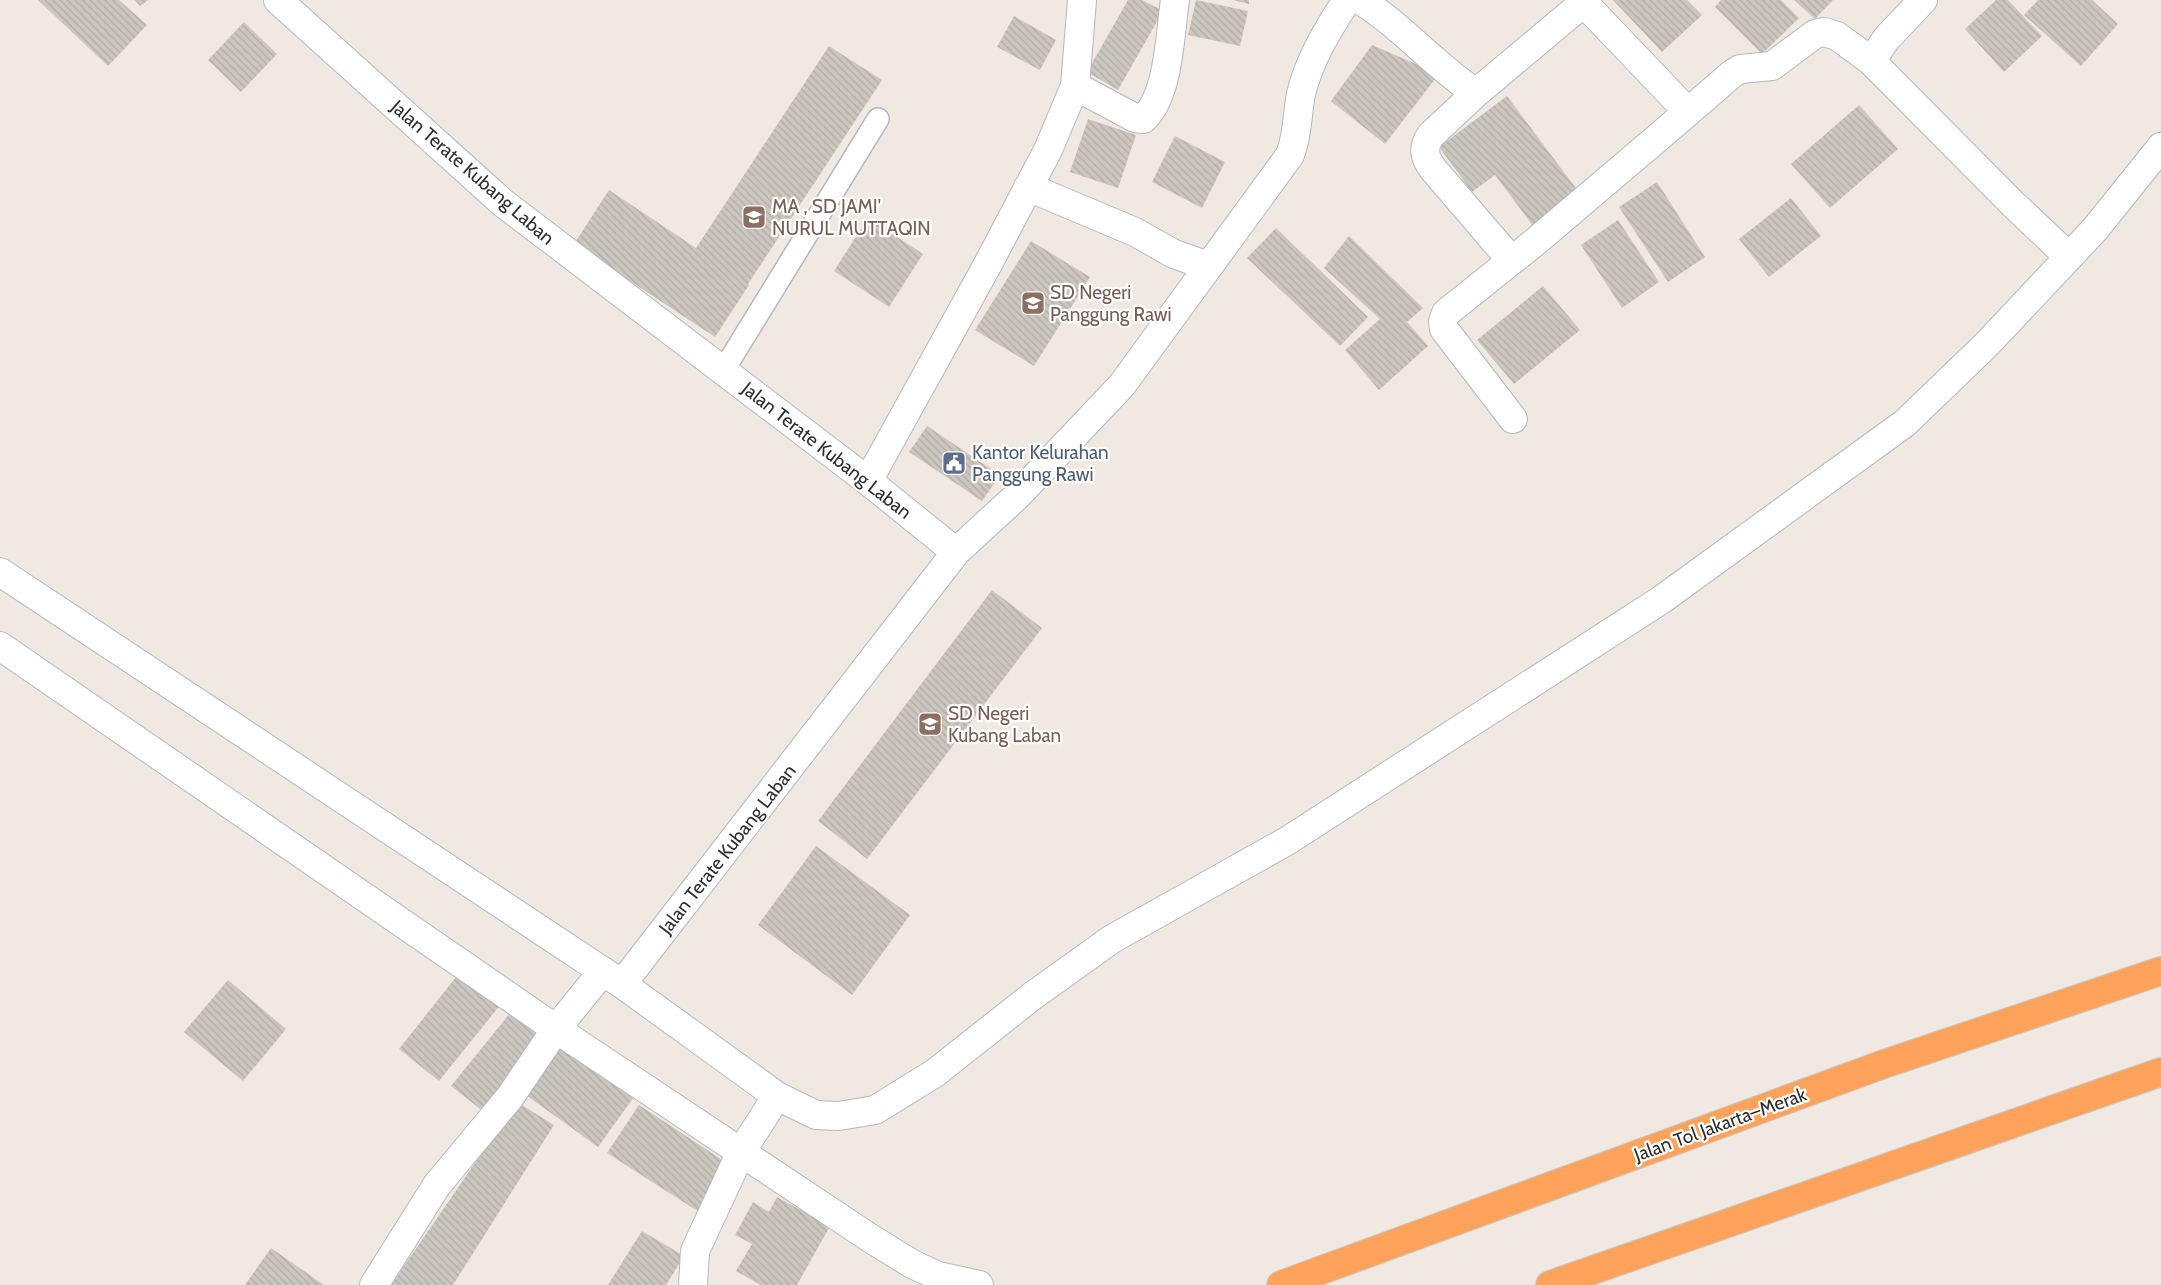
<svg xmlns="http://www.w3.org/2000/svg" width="2161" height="1285" font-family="Cabin,sans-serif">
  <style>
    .building { fill: url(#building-back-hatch) }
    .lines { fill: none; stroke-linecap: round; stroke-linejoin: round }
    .service-casing { stroke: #b4b7c1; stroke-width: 24 }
    .minor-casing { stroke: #b4b7c1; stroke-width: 30 }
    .motorway-casing { stroke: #c9c9c9; stroke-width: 30 }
    .service { stroke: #fff; stroke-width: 21 }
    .minor { stroke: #fff; stroke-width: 28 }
    .motorway { stroke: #ffa35c; stroke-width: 28 }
    .labels { text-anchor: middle; stroke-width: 4.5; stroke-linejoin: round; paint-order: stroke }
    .street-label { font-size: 19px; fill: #2e2e2e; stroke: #fff }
    .education-label { font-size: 19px; fill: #785e54; stroke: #fff; text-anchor: start }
    .service-label { font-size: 19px; fill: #4e5e75; stroke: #fff; text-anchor: start }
  </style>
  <defs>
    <pattern id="building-back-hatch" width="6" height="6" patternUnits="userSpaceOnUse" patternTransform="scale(1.25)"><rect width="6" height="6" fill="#cbc7bf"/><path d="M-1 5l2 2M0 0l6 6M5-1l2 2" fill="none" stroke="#afaba4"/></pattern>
  </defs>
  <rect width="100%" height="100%" fill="#efe9e1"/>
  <path class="building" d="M38 0H119L147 25 108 66Z
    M135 0H148L140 6Z
    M1128 0H1142L1163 11 1118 90 1087 72Z
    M1196 0 1248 11 1240 46 1188 35Z
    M1233 0H1249V4Z
    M1613 0H1687L1702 15 1662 52Z
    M1721 0H1781L1799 18 1762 54 1715 7Z
    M1794 0H1833L1815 19Z
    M1996 0H2008L2042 36 2004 72 1965 29Z
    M2038 0H2092L2118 24 2081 66 2024 15Z
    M1014 16 1056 40 1040 70 997 47Z
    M244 22 277 54 241 92 208 60Z
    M1372 45 1439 74 1385 144 1331 101Z
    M829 46 882 80 748 284 749 285 715 337 574 244 609 190 696 248Z
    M1507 96 1578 191 1533 226 1495 175 1472 192 1439 147Z
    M1859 105 1898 149 1830 208 1791 164Z
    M1088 119 1136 135 1118 188 1070 172Z
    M1175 136 1225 162 1202 208 1152 182Z
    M1657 182 1705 257 1668 282 1619 207Z
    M1791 198 1821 236 1769 277 1739 239Z
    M868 218 923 254 889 307 834 271Z
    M1618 220 1659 282 1622 308 1581 245Z
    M1276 228 1368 317 1340 346 1247 258Z
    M1349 236 1423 308 1407 322 1428 346 1379 390 1345 350 1380 319 1324 268Z
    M1031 241 1090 277 1034 366 975 330Z
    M1543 286 1580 330 1514 384 1477 340Z
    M927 426 1000 475 982 501 909 452Z
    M992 590 1042 628 867 859 818 821Z
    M816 846 910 915 852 995 758 925Z
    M460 972 501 1004 439 1081 399 1049Z
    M228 980 286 1029 243 1081 184 1032Z
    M511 1012 543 1037 484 1112 451 1086Z
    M562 1046 634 1097 598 1147 526 1095Z
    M517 1102 554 1125 453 1285H391Z
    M639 1105 730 1165 699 1212 607 1153Z
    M777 1197 830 1226 797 1285H761L736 1271 752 1244 735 1235 753 1202 769 1212Z
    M642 1231 684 1256 666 1285H608Z
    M271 1248 324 1285H245Z"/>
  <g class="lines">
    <g class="service-casing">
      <path id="service" d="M723 371 878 119"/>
    </g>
    <g class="minor-casing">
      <path id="minor" d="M278 0 503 203 868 481 956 552 622 984
        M1360 0C1402 26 1435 66 1476 93L1587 0
        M1584 3 1688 112 1732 74 1740 69 1772 66 1815 34 1824 32 1837 36 1871 61 2012 203 2069 257
        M1871 61 1887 38 1923 0
        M1075 86 1135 118 1143 119C1169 97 1170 33 1175 0
        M1476 93 1431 135C1422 148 1424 157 1433 169L1511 260
        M1028 187 1135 232 1174 254 1208 266
        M1513 419 1444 329 1443 321 1446 313 1535 242 1688 112
        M868 481 988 264 1048 150 1075 86 1082 0
        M956 552 1018 495 1122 385 1290 155C1298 135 1297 114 1301 94 1309 60 1328 29 1347 0
        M0 572 622 984 777 1096 816 1115 839 1116 875 1110 935 1073 1031 997 1112 939 1287 841 1661 600 1905 423 1986 345 2069 257 2096 228 2161 147
        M0 646 556 1029 870 1238 912 1264 938 1276 979 1285
        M374 1285 437 1185 510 1097 556 1029 603 971
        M693 1285 695 1251 741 1152 777 1096"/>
    </g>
    <g class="motorway-casing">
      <path id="motorway" d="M1281 1285 1884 1064 2161 971
        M1550 1285 2161 1072"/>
    </g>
    <use href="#service" class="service"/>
    <use href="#minor" class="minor"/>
    <use href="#motorway" class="motorway"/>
  </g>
  <defs>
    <g id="school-square" transform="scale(1.25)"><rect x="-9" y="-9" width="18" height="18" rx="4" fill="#8d6e63" stroke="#fff"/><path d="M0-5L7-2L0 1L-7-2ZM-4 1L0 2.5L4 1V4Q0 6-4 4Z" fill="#fff"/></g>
    <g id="civic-square" transform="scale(1.25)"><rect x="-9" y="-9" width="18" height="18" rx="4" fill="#5c6f8a" stroke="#fff"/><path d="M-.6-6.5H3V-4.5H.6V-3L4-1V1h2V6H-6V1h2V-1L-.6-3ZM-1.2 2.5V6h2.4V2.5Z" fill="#fff"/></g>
  </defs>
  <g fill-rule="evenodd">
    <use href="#school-square" x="754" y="217"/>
    <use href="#school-square" x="1033" y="303"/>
    <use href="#civic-square" x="954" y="463"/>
    <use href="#school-square" x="930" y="724"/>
  </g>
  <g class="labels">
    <g class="street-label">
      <text transform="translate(473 172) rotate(41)" y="7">Jalan Terate Kubang Laban</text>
      <text transform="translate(827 450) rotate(38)" y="7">Jalan Terate Kubang Laban</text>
      <text transform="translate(727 849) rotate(-52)" y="7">Jalan Terate Kubang Laban</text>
      <text transform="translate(1720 1124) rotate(-20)" y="7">Jalan Tol Jakarta–Merak</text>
    </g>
    <g class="education-label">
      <text x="772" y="213">MA , SD JAMI'<tspan x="772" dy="22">NURUL MUTTAQIN</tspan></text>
      <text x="1050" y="299">SD Negeri<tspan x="1050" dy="22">Panggung Rawi</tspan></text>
      <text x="948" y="720">SD Negeri<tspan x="948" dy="22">Kubang Laban</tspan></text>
    </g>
    <g class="service-label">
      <text x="972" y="459">Kantor Kelurahan<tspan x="972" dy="22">Panggung Rawi</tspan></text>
    </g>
  </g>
</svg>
